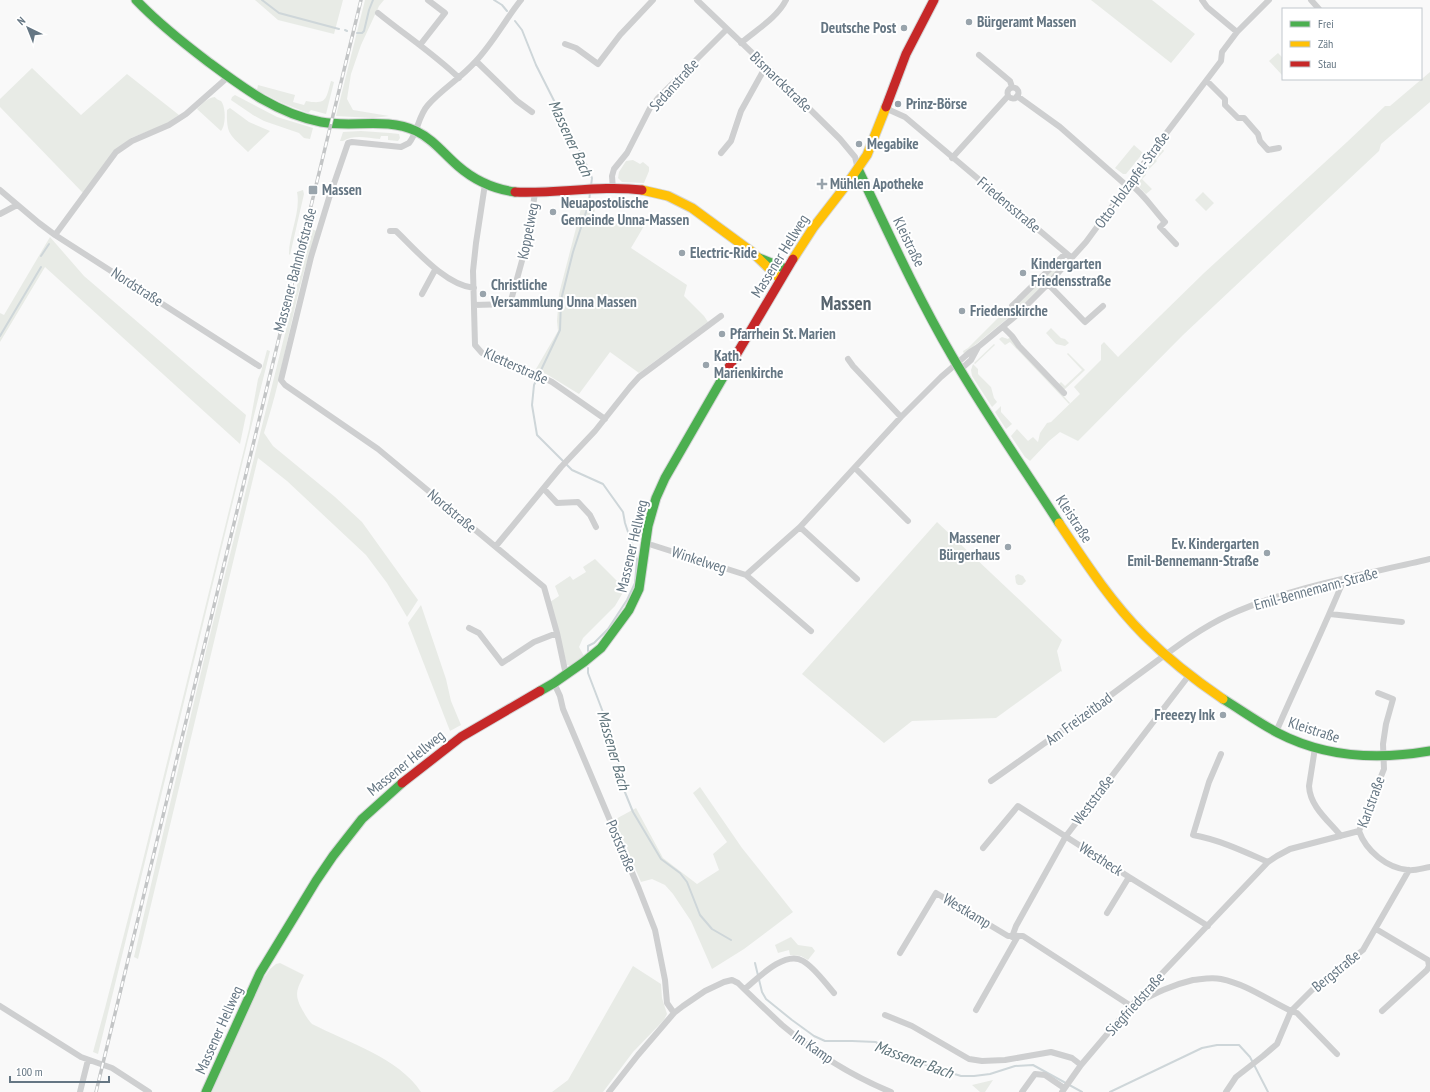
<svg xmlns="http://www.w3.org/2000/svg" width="1430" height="1092" font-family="'PT Sans Narrow',sans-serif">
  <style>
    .green { fill: #e8ebe6 }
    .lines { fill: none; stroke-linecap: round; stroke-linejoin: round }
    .stream { stroke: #ced6d9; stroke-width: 2 }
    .fast-casing { stroke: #d5d6d7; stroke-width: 11 }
    .slow-casing { stroke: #d5d6d7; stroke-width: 11 }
    .jam-casing { stroke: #d5d6d7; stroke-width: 11 }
    .street { stroke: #cecfd0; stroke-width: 6 }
    .fast { stroke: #4caf50; stroke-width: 9 }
    .slow { stroke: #ffc107; stroke-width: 9 }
    .jam { stroke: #c62828; stroke-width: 9 }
    .rail-casing { stroke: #c3c5c6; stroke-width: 3.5 }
    .rail { stroke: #fff; stroke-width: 2; stroke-dasharray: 6; stroke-linecap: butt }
    .poi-dot { fill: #99a4ac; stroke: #fff; stroke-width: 1.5 }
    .labels { text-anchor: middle; stroke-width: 4; stroke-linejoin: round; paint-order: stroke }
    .poi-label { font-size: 15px; font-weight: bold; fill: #657683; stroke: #fff; text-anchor: start }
    .street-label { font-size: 15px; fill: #657683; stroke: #fff }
    .water-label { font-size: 16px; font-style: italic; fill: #60757c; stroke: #fff }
    .district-label { font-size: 19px; font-weight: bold; fill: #57646e; stroke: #fff }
  </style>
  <rect width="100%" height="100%" fill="#f9f9f9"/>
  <path class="green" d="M255 0H343L334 34 278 20Z
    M365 0H384L379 6 361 45 351 74 347 99 353 110 389 116 373 118 336 116Z
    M1091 0H1152L1195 34 1171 63Z
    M1278 53 1283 58 1282 75 1269 61Z
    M32 68 81 115 127 74 179 115 166 124 131 138 83 193 0 107V99Z
    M1430 72V102L1381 144 1379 151 1183 335 1078 441 1060 432 1049 441 1030 461 1025 457 1011 436 1017 429 1028 441 1033 437 1038 442 1040 433 1047 423 1051 422 1080 394 1074 387 1101 360V345L1104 342 1118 357 1204 273 1347 142 1385 106H1390Z
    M331 81 334 82 326 114 311 110 308 113 282 103 257 90 258 85 295 95 293 102 304 105 306 101C327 105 326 99 331 81Z
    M235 95 277 117 313 128 310 139 304 138 299 133 264 121 253 115 231 100 232 97Z
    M215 97C215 98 220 101 221 101 226 107 226 125 221 131L197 109C203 103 207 98 215 97Z
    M230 108 249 122 270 131 248 152C231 135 226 136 227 110Z
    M361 131 390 133 399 134 400 138 398 141 388 140V136H381L380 139C367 138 355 134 343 141H340L343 132Z
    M1134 145 1143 153 1126 174H1123L1115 168Z
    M1162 148 1164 151 1156 160 1157 161 1145 173 1146 175 1142 179 1152 189 1146 194 1137 185V181Z
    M633 160 640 164 643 162 649 167V171L644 183 622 182 618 178 619 172 626 161Z
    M303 190 304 194 290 255 289 254C289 233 301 212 297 192Z
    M1203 192 1214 203 1206 211 1195 200Z
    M596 200 593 223 641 224 644 226 631 248 687 285 684 296 704 316 708 322 639 373 610 352 579 394 548 375 536 369 558 331 557 321 559 294 583 201Z
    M311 229 317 231C299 280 290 332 278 383 274 400 269 416 264 433L273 446 335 497 362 522 418 600 407 617 387 583 366 555 287 481 258 458 138 959 134 957 207 647Z
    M50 237 84 276 246 415 240 444 45 267 0 342V313L4 315Z
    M1062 260 1064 262 1047 282 1019 309 1016 306Z
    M1009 308 1013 314 964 354 963 351 968 348 1006 310Z
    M1051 328 1061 338 1065 339 1069 343 1065 346 1056 344 1046 333Z
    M1002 337 1008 339 1010 337 1070 403 1069 404 1010 342 1005 345 999 339Z
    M994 344 995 345 975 364 974 363Z
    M267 350 270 351 247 444 98 1054 93 1052 105 1008 141 868 249 429 258 379 261 372Z
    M1068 353 1085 370 1064 390 1059 384 1061 382 1065 386 1082 370 1067 354Z
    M973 364 978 369V374L991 387 994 398 997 402 992 407 972 376 971 370Z
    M1001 406V412L1012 424 1006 429 995 412Z
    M937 522 1062 640 1057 651 1062 672 1061 671 996 718 912 721 884 743 802 674Z
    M595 559 625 589 615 606 583 638 579 647 584 656 572 666 567 665 550 602 559 596 555 586 570 576 573 580 586 572 583 567Z
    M1018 574 1023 576 1026 581 1022 585H1018L1016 583 1015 576Z
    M421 605 446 679 451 701 461 725 450 731 408 623Z
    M700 787 742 848 793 912 744 949 712 969 691 921 673 894 665 885 652 879 641 882 614 820 636 808 663 858 697 884 719 870 713 854 727 842 693 793Z
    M791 937 798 945 812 947 815 951 808 960 801 956 790 955 789 950 778 953 775 945Z
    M280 963 304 975C296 991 294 995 303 1011 306 1016 308 1020 312 1024 347 1042 399 1058 421 1092H212L220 1072 253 994 270 969 276 964Z
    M633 966 661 984 662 998 667 1014 664 1020 633 1052 603 1092H552L568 1080Z
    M993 1080 985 1092H980L972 1085Z"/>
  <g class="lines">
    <path class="stream" d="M262 0 279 13 339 29
      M494 0 502 5 507 11
      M515 21 522 30 536 65 586 164 592 178 591 186
      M345 30 347 31
      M357 33H362L364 31 369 10 373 0
      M41 256 49 244
      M0 336 41 267
      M588 651V646L594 643 608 629 627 600 635 583 637 559 625 523 623 512 603 484 572 470 537 435 532 405 534 385 560 330 561 300 573 252 589 203 590 192
      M588 668V673L609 728 612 744 620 769V780L633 812 661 859 680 873 687 882 700 915 712 929 731 940
      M755 963 762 992 766 999 792 1020 814 1036 825 1041H852L876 1042 885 1050 910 1060 961 1076H974L990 1074 1015 1066 1033 1065 1082 1092
      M1110 1092 1202 1048 1217 1045H1239L1250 1057 1268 1092"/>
    <g class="fast-casing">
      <path id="fast" d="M136 0C158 23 182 42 207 61 242 87 277 114 321 122 352 128 386 117 416 131 433 139 444 154 458 166 474 180 494 189 515 192
        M858 169C888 232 917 296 952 356 985 413 1023 467 1059 523
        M759 258 786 269
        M540 691 554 683 584 662 601 648 629 610 639 589 648 526 656 498 665 478 729 367
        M1223 699C1241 710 1259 723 1278 733 1326 758 1378 760 1430 751
        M206 1092 260 973 316 881 333 856 362 819 402 783"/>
    </g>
    <g class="slow-casing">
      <path id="slow" d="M642 190 668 196 692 208 752 252 780 279
        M793 259 813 228 847 184 867 155 886 107
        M1059 523C1085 562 1111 602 1144 635 1168 659 1195 680 1223 699"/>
    </g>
    <g class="jam-casing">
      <path id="jam" d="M886 107 906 54 934 0
        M515 192C557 194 600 185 642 190
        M729 367 793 259
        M402 783 461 737 540 691"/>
    </g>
    <path class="street" d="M521 0C505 20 493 43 475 62 461 78 442 89 428 105 418 116 418 132 409 143L401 147 352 142 348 143 329 198 311 257 281 380 285 385 378 449 544 587 557 633 566 675
      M697 0 766 66 840 139 855 157 858 169
      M1202 0 1207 7 1237 32
      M1311 0 1319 9
      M378 13C405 35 434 54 459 78
      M741 43C756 30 777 18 786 0
      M565 44 576 48 598 64 620 35 653 0
      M420 45 445 13 428 0
      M979 55 1010 81 1012 87
      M476 61 517 101 532 112
      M1207 81 1225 99V105L1238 118H1244L1258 134 1260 141 1268 150 1279 148
      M1007.5 93a5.5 5.5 0 1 1 11 0a5.5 5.5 0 1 1-11 0Z
      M1017 96 1060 127 1127 186
      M885 108 905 117 1072 258
      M721 153 731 141 741 111 766 66
      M952 158 1008 96
      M1129 183C1144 194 1153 209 1165 222L1160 227 1176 244
      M485 184 476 243 473 271 475 345 482 353 532 372 552 382 605 419
      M613 189 612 176 614 169 627 153 650 108 658 98 727 29
      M0 190 39 223 55 235 259 366
      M0 214 17 205
      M390 231H396C416 250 445 285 474 288
      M55 235 116 152 132 141 169 125 186 114 228 77
      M1048 284 1085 322 1103 306
      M422 294 435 270
      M474 305 510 304 528 239 535 193
      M1018 314 1012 306 1066 253
      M1003 327 1012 336 1019 346 1064 393
      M848 359 853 366 901 417
      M960 370 971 360 978 347
      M855 468 908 521
      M544 489 557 503 578 502 590 515 596 527
      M800 527 857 579
      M652 545 746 575 800 527 901 417 941 377 970 352 978 347 1018 314 1048 284 1086 242 1152 152 1221 61 1222 52 1237 32 1269 0
      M496 546 561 467 595 431 630 387 639 377 721 316
      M746 575 811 631
      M1330 614 1402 622
      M469 628 479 633 502 663 534 642 557 633
      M554 683 560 696 563 709 639 889 655 930 665 980 667 1003 674 1013
      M1378 693 1393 699 1386 724 1383 744 1384 769 1359 831C1366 851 1387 868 1408 870 1415 871 1423 868 1430 867
      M1276 732C1298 681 1323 631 1344 579
      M1315 748 1309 786C1310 807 1329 821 1341 836
      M1221 754 1209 782 1193 835C1220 840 1243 851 1268 862
      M991 781C1038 748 1085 715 1131 680 1162 658 1194 631 1229 615 1293 586 1363 575 1430 559
      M983 848 1018 806 1129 877 1208 926
      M1107 913 1129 877
      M1376 929 1428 960 1429 966 1427 970 1382 1011
      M1012 937 1016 926 1066 836 1190 674
      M900 953 936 893 1008 936H1023L1131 1006C1154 994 1168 986 1193 980 1203 979 1211 977 1221 979 1246 984 1268 1000 1291 1011L1297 1013 1337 1054
      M745 989C758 978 785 950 803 961 815 968 825 983 834 993
      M0 1006 81 1057 112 1068 149 1092
      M976 1010 1018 936
      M885 1015 912 1026 969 1059 982 1061 1005 1060 1051 1052 1072 1058 1081 1065
      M80 1092 88 1060
      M609 1092 638 1055 674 1013 683 1006 705 991 724 982 732 980 738 983C752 997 767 1011 782 1025 814 1052 852 1076 891 1092
      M1022 1092 1035 1074 1045 1075 1064 1088
      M1062 1092 1081 1065 1131 1006 1268 862 1277 856 1290 849 1359 831
      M1226 1092 1236 1077 1263 1056 1277 1044 1291 1011 1312 990 1363 950 1409 870"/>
    <use href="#fast" class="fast"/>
    <use href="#slow" class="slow"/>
    <use href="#jam" class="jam"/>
    <g class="rail-casing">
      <path id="rail" d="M96 1092 361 0"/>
    </g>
    <use href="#rail" class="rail"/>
  </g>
  <g class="poi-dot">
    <circle cx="969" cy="22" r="4"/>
    <circle cx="904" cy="28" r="4"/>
    <circle cx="898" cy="104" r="4"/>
    <circle cx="859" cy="144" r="4"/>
    <path d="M820 178h4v4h4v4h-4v4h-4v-4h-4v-4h4z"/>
    <rect x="308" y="185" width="10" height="10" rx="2"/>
    <circle cx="553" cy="212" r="4"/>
    <circle cx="682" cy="253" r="4"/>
    <circle cx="1023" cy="273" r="4"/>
    <circle cx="483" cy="294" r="4"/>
    <circle cx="962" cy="311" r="4"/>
    <circle cx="722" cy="334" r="4"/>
    <circle cx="706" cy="365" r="4"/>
    <circle cx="1008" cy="547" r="4"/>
    <circle cx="1267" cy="553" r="4"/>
    <circle cx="1223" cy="715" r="4"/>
  </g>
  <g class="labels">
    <g class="poi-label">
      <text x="977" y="27">Bürgeramt Massen</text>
      <text x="896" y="33" text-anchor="end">Deutsche Post</text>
      <text x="906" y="109">Prinz-Börse</text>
      <text x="867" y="149">Megabike</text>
      <text x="830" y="189">Mühlen Apotheke</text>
      <text x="322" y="195">Massen</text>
      <text x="561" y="208">Neuapostolische<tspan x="561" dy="17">Gemeinde Unna-Massen</tspan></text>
      <text x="690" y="258">Electric-Ride</text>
      <text x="1031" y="269">Kindergarten<tspan x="1031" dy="17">Friedensstraße</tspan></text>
      <text x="491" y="290">Christliche<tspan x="491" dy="17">Versammlung Unna Massen</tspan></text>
      <text x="970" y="316">Friedenskirche</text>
      <text x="730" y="339">Pfarrhein St. Marien</text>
      <text x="714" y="361">Kath.<tspan x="714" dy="17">Marienkirche</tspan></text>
      <text x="1000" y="543" text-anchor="end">Massener<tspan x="1000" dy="17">Bürgerhaus</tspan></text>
      <text x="1259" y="549" text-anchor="end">Ev. Kindergarten<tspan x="1259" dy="17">Emil-Bennemann-Straße</tspan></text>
      <text x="1215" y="720" text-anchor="end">Freeezy Ink</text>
    </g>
    <g class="street-label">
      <text transform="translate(781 82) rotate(44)" y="5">Bismarckstraße</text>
      <text transform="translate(674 85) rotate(-48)" y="5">Sedanstraße</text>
      <text transform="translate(1132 180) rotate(-54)" y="5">Otto-Holzapfel-Straße</text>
      <text transform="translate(1009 205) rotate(40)" y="5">Friedensstraße</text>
      <text transform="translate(528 231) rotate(-79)" y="5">Koppelweg</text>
      <text transform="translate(909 242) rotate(64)" y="5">Kleistraße</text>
      <text transform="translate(780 256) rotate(-58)" y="5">Massener Hellweg</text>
      <text transform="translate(295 270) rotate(-75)" y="5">Massener Bahnhofstraße</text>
      <text transform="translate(137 287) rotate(33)" y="5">Nordstraße</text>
      <text transform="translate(516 366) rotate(24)" y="5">Kletterstraße</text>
      <text transform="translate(452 511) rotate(40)" y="5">Nordstraße</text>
      <text transform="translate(1074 519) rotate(57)" y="5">Kleistraße</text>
      <text transform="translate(632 546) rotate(-77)" y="5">Massener Hellweg</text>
      <text transform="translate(699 560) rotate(18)" y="5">Winkelweg</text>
      <text transform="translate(1316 589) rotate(-15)" y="5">Emil-Bennemann-Straße</text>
      <text transform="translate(1079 719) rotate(-36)" y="5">Am Freizeitbad</text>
      <text transform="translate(1314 730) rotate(18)" y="5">Kleistraße</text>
      <text transform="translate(406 763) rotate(-39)" y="5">Massener Hellweg</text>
      <text transform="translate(1093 800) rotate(-53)" y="5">Weststraße</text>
      <text transform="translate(1371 802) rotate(-70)" y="5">Karlstraße</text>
      <text transform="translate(621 846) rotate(67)" y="5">Poststraße</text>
      <text transform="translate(1101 859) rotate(33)" y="5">Westheck</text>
      <text transform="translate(967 911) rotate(31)" y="5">Westkamp</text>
      <text transform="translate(1336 971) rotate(-39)" y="5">Bergstraße</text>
      <text transform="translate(1135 1004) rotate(-48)" y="5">Siegfriedstraße</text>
      <text transform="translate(219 1030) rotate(-66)" y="5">Massener Hellweg</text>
      <text transform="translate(813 1047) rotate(35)" y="5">Im Kamp</text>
    </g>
    <g class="water-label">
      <text transform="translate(571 138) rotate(65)" y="6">Massener Bach</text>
      <text transform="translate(614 750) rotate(74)" y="6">Massener Bach</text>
      <text transform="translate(914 1059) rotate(20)" y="6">Massener Bach</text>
    </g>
    <g class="district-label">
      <text x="846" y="310">Massen</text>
    </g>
  </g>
  <rect x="1282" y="8" width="140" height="72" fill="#ffffff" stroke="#c1c8cd"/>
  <rect x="1290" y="21" width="20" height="6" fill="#4caf50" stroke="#c1c8cd"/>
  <text x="1318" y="28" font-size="12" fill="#657683">Frei</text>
  <rect x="1290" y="41" width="20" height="6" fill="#ffc107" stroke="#c1c8cd"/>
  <text x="1318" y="48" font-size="12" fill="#657683">Zäh</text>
  <rect x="1290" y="61" width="20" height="6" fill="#c62828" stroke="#c1c8cd"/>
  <text x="1318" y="68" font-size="12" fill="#657683">Stau</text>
  <g transform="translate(28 28) rotate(317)" stroke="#ffffff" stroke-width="3" paint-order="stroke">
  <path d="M0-3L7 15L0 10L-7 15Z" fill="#657683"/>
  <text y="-6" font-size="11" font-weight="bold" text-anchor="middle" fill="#657683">N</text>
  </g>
  <path d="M10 1076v6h99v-6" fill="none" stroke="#657683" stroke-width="2"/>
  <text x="16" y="1076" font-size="12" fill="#657683" stroke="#ffffff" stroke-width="3" paint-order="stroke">100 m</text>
</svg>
